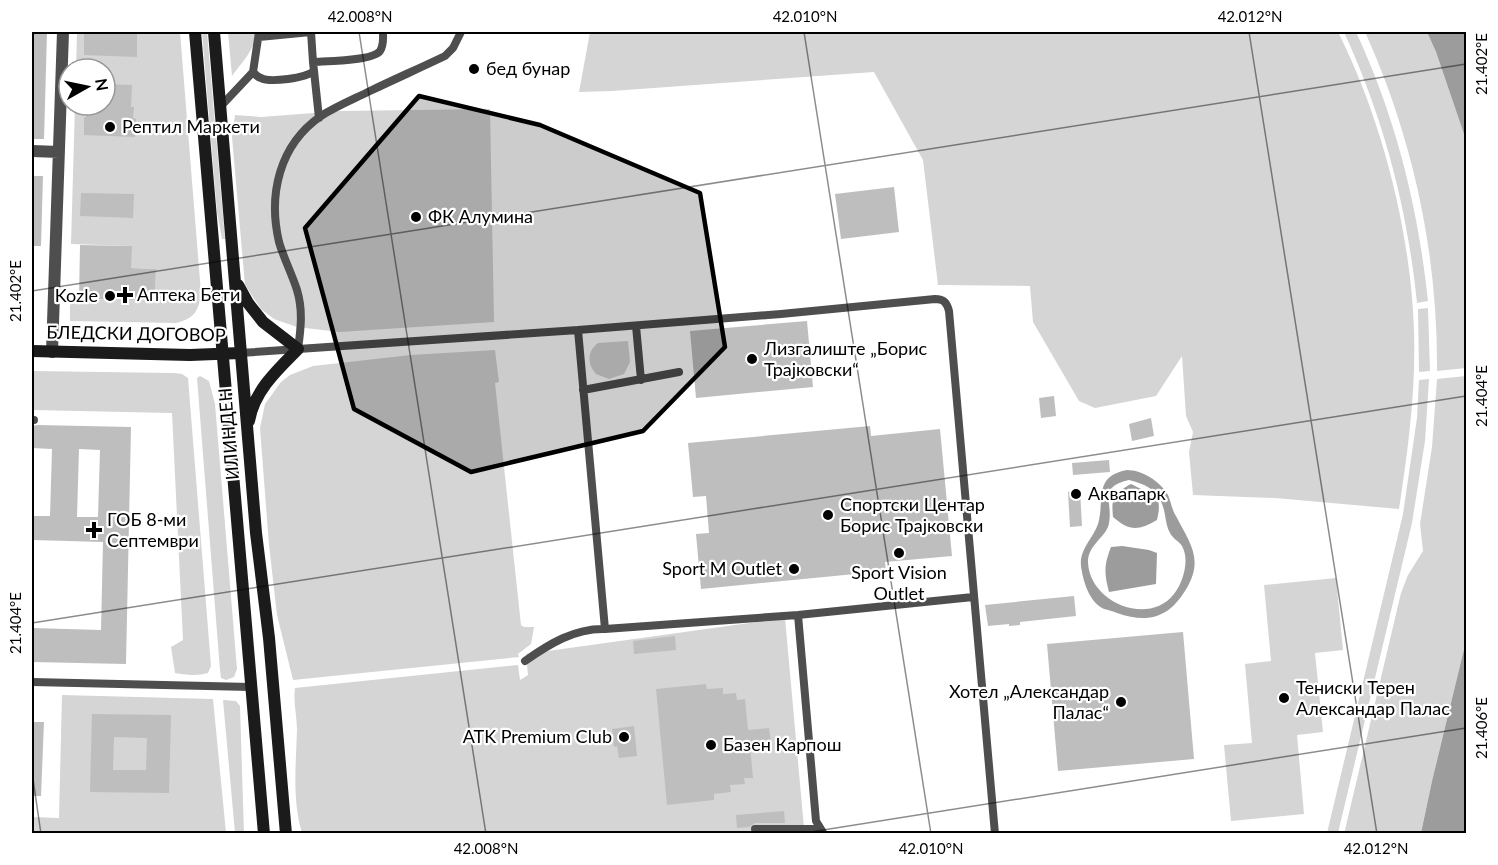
<svg xmlns="http://www.w3.org/2000/svg" width="1498" height="865" font-family="Lato,sans-serif">
  <style>
    .green { fill: #d5d5d5 }
    .water { fill: #9c9c9c; fill-rule: evenodd }
    .building { fill: #bebebe; fill-rule: evenodd }
    .lines { fill: none; stroke-linecap: round; stroke-linejoin: round }
    .lane { stroke: #4e4e4e; stroke-width: 8 }
    .street { stroke: #4e4e4e; stroke-width: 12 }
    .secondary { stroke: #1b1b1b; stroke-width: 12 }
    .marked { fill: #000; fill-opacity: 0.2; stroke: #000; stroke-width: 4.5; stroke-linejoin: round }
    .ticks { fill: none; stroke: #000; stroke-width: 1.5; stroke-opacity: 0.45 }
    .poi-dot { fill: #000; stroke: #fff; stroke-width: 2 }
    .labels { text-anchor: middle; stroke-width: 4.5; stroke-linejoin: round; paint-order: stroke }
    .poi-label { font-size: 18px; fill: #000; stroke: #fff; text-anchor: start }
    .street-label { font-size: 18px; fill: #000; stroke: #fff }
    .neatline { fill: none; stroke: #000; stroke-width: 2 }
    .ticks-label { font-size: 15px; text-anchor: middle; fill: #000 }
  </style>
  <rect width="100%" height="100%" fill="#fff"/>
  <path class="green" d="M77 32H180L201 293C199 312 193 319 176 323L70 321V299L155 300 156 269 131 268V246L71 244 75 105H105V69H76Z
    M202 32H207L225 239H222L217 212Z
    M228 32H255C256 49 242 62 232 76Z
    M590 32H1338C1382 119 1411 233 1414 331 1416 391 1408 450 1399 509L1275 498 1193 495 1189 452 1193 432 1186 416 1182 356 1156 396 1095 408 1079 401 1033 322 1030 286 938 285 923 160 874 72 612 91 579 92Z
    M1344 32H1356C1396 118 1418 207 1428 301L1417 303C1407 206 1384 120 1344 32Z
    M1365 32H1427L1436 52 1466 140V368L1437 371C1438 254 1413 138 1365 32Z
    M490 109 494 322 339 332 297 327 274 319 261 309 245 285 232 137 235 115 261 117 340 111Z
    M1428 308 1430 371 1419 372 1418 309Z
    M628 341 630 362 624 374 609 379 596 374C587 364 587 351 598 343Z
    M495 350 499 382 495 383 521 625 524 627H534L531 644 518 654 519 657 293 680 277 615 269 545 260 428 265 404 281 382 290 375 313 366 411 355Z
    M32 371 174 373 182 374 188 378 211 666 208 673C198 676 185 675 175 673L171 647 183 640 172 413 32 410Z
    M200 376 209 381 215 404 237 669 234 677 226 680 221 678 220 670 197 378Z
    M1466 376V641L1432 781 1421 833 1344 834 1401 593 1408 575 1423 551 1420 524 1432 447 1437 379Z
    M1429 379 1425 441 1412 523 1338 833H1327L1403 514 1417 418 1419 380Z
    M1336 578 1343 650 1315 653 1323 732 1297 735 1304 814 1231 821 1224 745 1252 743 1245 664 1271 661 1264 585Z
    M785 618 804 828 810 833H302C292 799 296 765 297 730 297 716 293 702 295 688L518 665 520 680 528 675 526 654Z
    M62 695 213 699 226 833 32 834V817L59 818Z
    M223 700 236 701 240 706 244 833H235Z"/>
  <path class="water" d="M1427 32H1466V140L1436 52Z
    M1127 470C1142 470 1160 481 1168 495 1171 502 1172 510 1176 516 1188 540 1203 557 1189 584 1172 616 1151 625 1117 613 1113 611 1108 610 1104 609 1089 602 1083 581 1081 566 1079 548 1096 536 1099 520 1104 496 1095 476 1127 470ZM1129 480C1151 486 1161 492 1165 515 1166 521 1167 528 1170 533 1173 539 1179 541 1182 546 1190 560 1183 583 1174 594 1148 627 1089 602 1088 562 1088 544 1107 537 1109 523 1113 501 1098 487 1129 480Z
    M1131 484 1157 497C1160 505 1159 511 1157 520 1138 531 1129 531 1113 517 1111 498 1114 493 1131 484Z
    M1122 546 1149 550 1157 553 1156 584 1109 592C1104 573 1104 565 1111 547Z
    M1466 641V833H1421L1432 781Z"/>
  <path class="building" d="M32 32H47L44 139H32Z
    M84 32 137 34V57L84 55Z
    M105 84 132 85 131 107H134L133 118 136 119 135 137 84 135V117H86L87 105 105 106Z
    M32 176H43L41 246H32Z
    M894 187 899 232 841 239 835 194Z
    M81 193 134 194 133 218 80 216Z
    M80 245 132 246 131 268 156 269 155 300 79 299Z
    M807 321 813 387 696 398 690 331Z
    M1054 396 1056 416 1041 418 1039 398Z
    M1151 418 1154 436 1132 441 1129 424Z
    M38 425 131 427 126 664 32 662V628L101 630 103 542 32 540V516H50L52 449 32 448V426ZM79 449 100 450 98 517H77Z
    M870 426 871 436 940 429 952 556 885 562 886 571 701 589 696 534 709 533 706 496 693 497 688 443Z
    M1109 460 1110 472 1073 475 1072 463Z
    M1080 490 1082 526 1070 527 1068 492Z
    M1074 596 1076 616 1020 622V625L1009 626V624L988 626 985 605Z
    M1183 632 1194 759 1058 771 1047 644Z
    M675 636 676 650 634 654 633 641Z
    M706 684 707 689 723 688V694L736 693 737 700 745 699 748 730 769 728 771 744 750 746 753 778H744L745 784 730 785 731 792 714 794V800L667 805 656 689Z
    M92 714 171 715 169 793 90 792ZM114 737 147 738 146 770H113Z
    M32 722H44L41 796H32Z
    M634 726 637 756 619 758 617 746 614 747 612 729Z
    M784 811 785 823H755L749 827 737 828 736 815Z"/>
  <g class="lines">
    <path class="lane" d="M311 32 313 62
      M259 37 311 32
      M314 71 319 118
      M253 72C256 75 257 77 261 78 270 83 306 78 314 71L313 62C327 61 373 61 380 51 384 45 383 38 383 32
      M221 106 253 72 259 32
      M636 326 641 380
      M578 330 605 629 798 615 973 597
      M298 349C301 328 303 310 297 290 292 274 284 259 279 242 268 195 279 145 321 116 337 106 354 99 370 91 395 79 420 68 445 56L453 48 461 32
      M240 353 578 330 781 314 935 299C944 299 947 303 949 311L995 834
      M583 390 679 372
      M32 420H34
      M798 615 816 821 824 834
      M525 661C549 644 575 628 605 629
      M32 682 251 687
      M755 829H819"/>
    <path class="street" d="M32 151 59 152
      M52 352 63 32"/>
    <path class="secondary" d="M195 32 264 834
      M214 32 256 533 269 638 286 834
      M238 285 248 303 263 322 298 349C278 369 254 391 249 421
      M32 351 190 355 240 353"/>
  </g>
  <path class="marked" d="M419 96 540 125 700 193 725 347 643 431 471 472 354 409 305 228Z"/>
  <path class="ticks" d="M359 32 486 834M804 32 931 834M1249 32 1377 834M32 291 1466 64M32 623 1466 396M32 772 41 834M798 834 1466 728"/>
  <g class="poi-dot">
    <circle cx="474" cy="69" r="6"/>
    <circle cx="110" cy="127" r="6"/>
    <circle cx="416" cy="217" r="6"/>
    <path d="M122 286h6v6h6v6h-6v6h-6v-6h-6v-6h6z"/>
    <circle cx="110" cy="296" r="6"/>
    <circle cx="752" cy="359" r="6"/>
    <circle cx="1076" cy="494" r="6"/>
    <circle cx="828" cy="515" r="6"/>
    <path d="M91 521h6v6h6v6h-6v6h-6v-6h-6v-6h6z"/>
    <circle cx="899" cy="553" r="6"/>
    <circle cx="794" cy="569" r="6"/>
    <circle cx="1284" cy="698" r="6"/>
    <circle cx="1121" cy="702" r="6"/>
    <circle cx="624" cy="737" r="6"/>
    <circle cx="711" cy="745" r="6"/>
  </g>
  <g class="labels">
    <g class="poi-label">
      <text x="486" y="75">бед бунар</text>
      <text x="122" y="133">Рептил Маркети</text>
      <text x="428" y="223">ФК Алумина</text>
      <text x="137" y="301">Аптека Бети</text>
      <text x="98" y="302" text-anchor="end">Kozle</text>
      <text x="764" y="355">Лизгалиште „Борис<tspan x="764" dy="21">Трајковски“</tspan></text>
      <text x="1088" y="500">Аквапарк</text>
      <text x="840" y="511">Спортски Центар<tspan x="840" dy="21">Борис Трајковски</tspan></text>
      <text x="107" y="526">ГОБ 8-ми<tspan x="107" dy="21">Септември</tspan></text>
      <text x="782" y="575" text-anchor="end">Sport M Outlet</text>
      <text x="899" y="579" text-anchor="middle">Sport Vision<tspan x="899" dy="21">Outlet</tspan></text>
      <text x="1296" y="694">Тениски Терен<tspan x="1296" dy="21">Александар Палас</tspan></text>
      <text x="1109" y="698" text-anchor="end">Хотел „Александар<tspan x="1109" dy="21">Палас“</tspan></text>
      <text x="612" y="743" text-anchor="end">ATK Premium Club</text>
      <text x="723" y="751">Базен Карпош</text>
    </g>
    <g class="street-label">
      <text transform="translate(136 334) rotate(1)" y="6">БЛЕДСКИ ДОГОВОР</text>
      <text transform="translate(229 434) rotate(-95)" y="6">ИЛИНДЕН</text>
    </g>
  </g>
  <rect width="1498" height="865" fill="none" stroke="#ffffff" stroke-width="66"/>
  <g transform="translate(87 87) rotate(81)"><circle r="28" fill="#ffffff" stroke="#999999" stroke-width="1.5"/>
  <path d="M0-4.5L10 22L0 15L-10 22Z" fill="#000000"/>
  <text y="-9" font-size="16" font-weight="bold" text-anchor="middle" fill="#000000">N</text>
  </g>
  <rect x="33" y="33" width="1432" height="799" class="neatline"/>
  <g class="ticks-label">
    <text x="360" y="22">42.008°N</text>
    <text x="805" y="22">42.010°N</text>
    <text x="1250" y="22">42.012°N</text>
    <text transform="translate(1482 64) rotate(-90)" y="5">21.402°E</text>
    <text transform="translate(16 291) rotate(-90)" y="5">21.402°E</text>
    <text transform="translate(1482 396) rotate(-90)" y="5">21.404°E</text>
    <text transform="translate(16 623) rotate(-90)" y="5">21.404°E</text>
    <text transform="translate(1482 728) rotate(-90)" y="5">21.406°E</text>
    <text x="486" y="854">42.008°N</text>
    <text x="931" y="854">42.010°N</text>
    <text x="1376" y="854">42.012°N</text>
  </g>
</svg>
